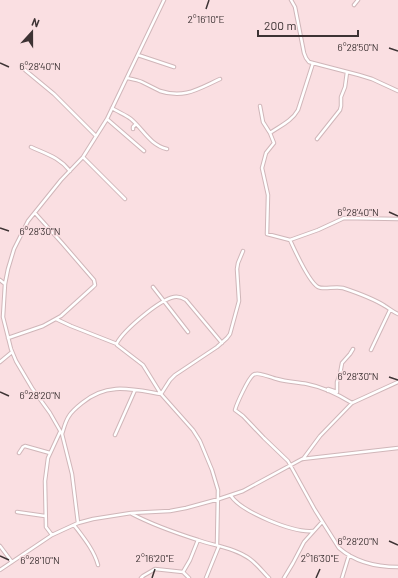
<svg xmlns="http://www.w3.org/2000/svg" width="398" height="578" font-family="Barlow,sans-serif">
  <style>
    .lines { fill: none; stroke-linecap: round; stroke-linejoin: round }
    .minor-casing { stroke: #d0b6b9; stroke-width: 4.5 }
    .minor { stroke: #fff; stroke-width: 2.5 }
    .ticks { fill: none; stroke: #3d3334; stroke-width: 1.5 }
    .ticks-label { font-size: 10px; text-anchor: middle; fill: #3d3334; stroke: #fadfe2; stroke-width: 3; stroke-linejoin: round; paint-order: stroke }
  </style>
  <rect width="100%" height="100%" fill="#fadfe2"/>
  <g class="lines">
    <g class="minor-casing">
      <path id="minor" d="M291 0 295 7 304 53 306 58 309 62 359 75 372 79 398 91
        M354 5 358 0
        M138 55 174 67
        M25 70 54 94 96 136
        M127 78C132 79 138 80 142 82 148 85 154 88 160 91 184 99 198 89 220 79
        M260 106 263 122 270 133 274 143 266 153 262 168 268 195 267 234 290 240 318 230 344 218 398 219
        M112 108C118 112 126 115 131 119 143 129 150 145 167 149
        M107 119 144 151
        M133 129V127L136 124
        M270 133C280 126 292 121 298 110L313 63
        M317 139 340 110 341 106V97L345 87 347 72
        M31 147C46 154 59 157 70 171
        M83 157 125 199
        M290 240C295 251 309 282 318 287 323 290 335 286 343 288 355 292 374 299 385 306 390 309 393 312 398 314
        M0 280 5 284
        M153 287 188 332
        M56 319 71 326 117 344V345L143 365 161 394 193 430 200 441 212 470 218 490 217 545
        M8 338 43 326 61 316 93 287 95 285 94 280 62 243 35 213
        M117 343C124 330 159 300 174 297 179 296 183 298 186 300L222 343
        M371 350 390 310
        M0 362 12 352
        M328 391V389L337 392V382L340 374 342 363 350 354 353 349
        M352 403C339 395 323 387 307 384 297 382 287 382 277 379 271 378 258 371 253 375 248 379 237 403 235 410L243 416 264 438 288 461 315 510 339 548C355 562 376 567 398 567
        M62 434C64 428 65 422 69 416 72 411 77 407 82 403 107 382 131 389 161 394L170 380 175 375 217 347 227 338 230 334 239 301 237 269 238 263 243 251
        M115 435 135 390
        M19 453 23 447 25 446 50 453
        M303 459 320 436 352 403 398 382
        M231 496C242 512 293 533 313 531
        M17 512 45 516
        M132 514C153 525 176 533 198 540 215 546 235 548 250 559 257 564 263 572 269 578
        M78 523 72 474 62 434 50 413 32 388 16 361 11 349 3 317 5 284 8 269 14 249 28 221 61 180 83 157 107 119 164 0
        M74 525C83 537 94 550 98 565
        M52 535 46 527 45 481 48 458 60 432
        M0 546 12 562
        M0 570 52 535 78 523 93 519 131 513 170 511 186 508 219 499 243 491 302 459 398 448
        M141 578 143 576 155 569 183 572
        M189 578 183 572 190 560 198 540
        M206 578 219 546
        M284 578 293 563 304 542 322 522
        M342 578 349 555"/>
    </g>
    <use href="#minor" class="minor"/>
  </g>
  <path class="ticks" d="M206 9 209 0M389 48 398 51M0 63 9 67M389 212 398 216M0 228 9 231M389 377 398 380M0 392 9 396M389 541 398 545M0 556 9 560M152 578 155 569M316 578 320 569"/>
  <g class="ticks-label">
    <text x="206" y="23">2°16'10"E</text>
    <text x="358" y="51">6°28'50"N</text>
    <text x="40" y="70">6°28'40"N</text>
    <text x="358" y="216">6°28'40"N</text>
    <text x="40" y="235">6°28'30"N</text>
    <text x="358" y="380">6°28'30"N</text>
    <text x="40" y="399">6°28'20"N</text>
    <text x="358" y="545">6°28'20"N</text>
    <text x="155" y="562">2°16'20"E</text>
    <text x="320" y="562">2°16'30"E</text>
    <text x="40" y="564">6°28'10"N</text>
  </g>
  <g transform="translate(32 32) rotate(21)" stroke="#fadfe2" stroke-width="3" paint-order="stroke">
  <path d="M0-3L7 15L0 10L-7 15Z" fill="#3d3334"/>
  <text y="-6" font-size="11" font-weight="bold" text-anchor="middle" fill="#3d3334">N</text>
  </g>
  <path d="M258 30v6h100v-6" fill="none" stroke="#3d3334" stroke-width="2"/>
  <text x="264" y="30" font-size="12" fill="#3d3334" stroke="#fadfe2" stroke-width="3" paint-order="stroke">200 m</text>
</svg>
